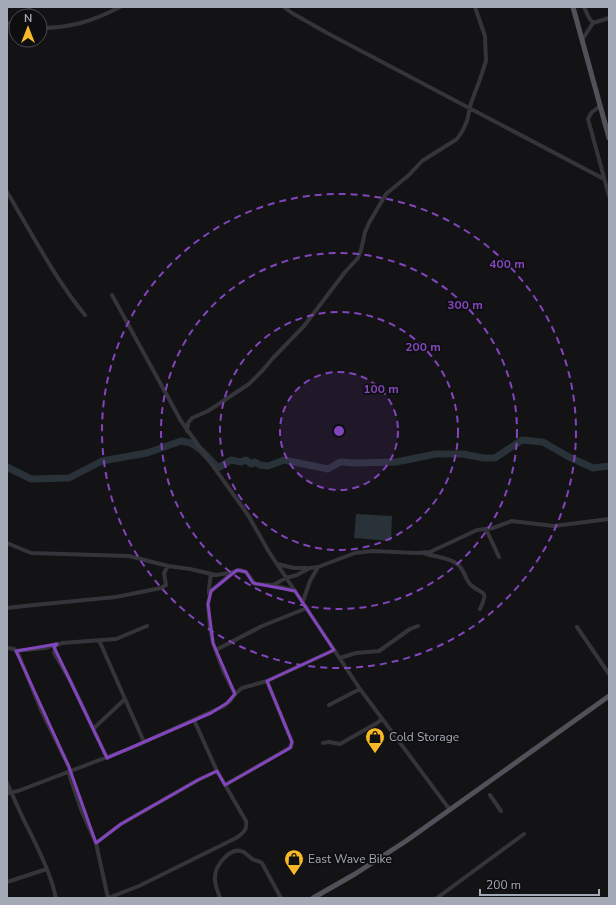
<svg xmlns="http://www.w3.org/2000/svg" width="616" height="905" font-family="'Nunito Sans',sans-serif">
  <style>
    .water { fill: #293139 }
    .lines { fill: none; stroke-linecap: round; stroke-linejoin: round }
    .river { stroke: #293139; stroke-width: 7 }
    .minor { stroke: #34343a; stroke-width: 4 }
    .major { stroke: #505159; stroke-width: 5 }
    .marked { fill: none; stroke: #8345bd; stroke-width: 3; stroke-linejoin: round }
    .ring { fill: none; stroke: #8345bd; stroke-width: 2; stroke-dasharray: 7 5 }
    .labels { text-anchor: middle; stroke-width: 3.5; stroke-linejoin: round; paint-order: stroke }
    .poi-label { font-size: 12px; fill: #a4a9b6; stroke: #0e0e10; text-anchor: start }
    .centre { fill: #8345bd; stroke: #0e0e10; stroke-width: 2 }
    .ring-label { font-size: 12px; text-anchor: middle; font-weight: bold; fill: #8345bd; stroke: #0e0e10; stroke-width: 3.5; stroke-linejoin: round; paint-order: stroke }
  </style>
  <rect width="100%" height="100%" fill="#131315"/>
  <path class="water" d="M356 514 392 516 391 541 354 538Z"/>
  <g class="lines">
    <path class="river" d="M7 467 31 479 69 478 102 461 147 453 181 441 191 443 202 451 218 468 231 460 241 462 246 460 251 464 255 462 260 465 268 466 284 460 328 469 340 462 354 463 396 462 436 454H463L484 458H495L522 440 543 442 569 457 593 468 609 466"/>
    <path class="minor" d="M284 7 292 13 329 34 604 179
      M584 7 589 18 593 23
      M28 16 30 7
      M7 23 16 25
      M40 28C71 28 93 21 120 7
      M582 40 593 23 609 18
      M600 106 591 113 588 119 609 196
      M7 192C31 232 55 279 85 315
      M112 295 181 421 248 515 269 552 295 591
      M187 431 188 423 192 418 208 411 249 384 262 371 273 358 304 326 345 272 358 258 361 250 365 232 369 223 386 194 409 175 422 161 457 139 463 130 467 121 471 103 479 82 486 61 485 36 475 7
      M486 529 499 557
      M7 543 31 553 129 556 168 566 190 569 216 575 229 573 240 570 246 572 255 584 273 585 295 591 360 689 450 810
      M424 553C435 557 454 558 461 568 465 573 466 581 471 585 481 595 490 588 480 609
      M277 564 294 568H307
      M231 574 211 591 208 604 210 628 213 643 223 670 235 694
      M273 585 286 578 297 575 310 568 318 567
      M209 594V588L211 574
      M303 601 310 581 318 567 355 553 372 551 416 553 430 552 477 530 493 528 512 521 554 526 609 519
      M7 608 34 605 116 597 161 588 166 585 164 573 168 566
      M577 627 609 674
      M99 640 144 742
      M7 648 14 649 18 653 41 710 69 767 70 777 82 812 96 843 108 898
      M216 650 262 626 307 608
      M16 651 45 648 57 644
      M340 658 356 653 379 651 410 629 418 626
      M329 705 360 689
      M94 728 124 700
      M323 743 329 742 340 744 377 723 382 719
      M107 758 70 680 54 653 55 646 62 643 116 639 147 626
      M7 783C15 800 22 818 31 834 41 855 51 875 56 898
      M225 785 291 747 292 742 267 681
      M7 793 18 791 131 748 224 706 230 701 235 694 242 688 267 681 334 650
      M490 795 501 811
      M96 843 121 824 198 780 217 771
      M7 882 47 869
      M108 898 139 886 236 838C242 834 248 830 246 821L217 771 194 720
      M220 898C218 891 214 884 215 877 215 866 229 848 241 851 246 852 247 855 251 858 254 861 258 860 262 863L281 898
      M437 898 524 834"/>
    <path class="major" d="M573 7 609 138
      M313 898 355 874 406 841 609 696"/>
  </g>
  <path class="marked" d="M237 570 246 572 253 583 295 591 334 650 267 681 292 742 290 748 225 785 217 771 198 780 121 824 96 843 69 767 16 651 57 644 54 647 107 758 211 713 227 703 235 694 213 643 208 604 211 591Z"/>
  <circle cx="339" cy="431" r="59" fill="#8345bd" fill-opacity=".12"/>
  <g class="ring">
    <circle cx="339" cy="431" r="59"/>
    <circle cx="339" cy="431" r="119"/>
    <circle cx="339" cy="431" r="178"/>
    <circle cx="339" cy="431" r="237"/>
  </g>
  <defs>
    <g id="shop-pin" transform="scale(1)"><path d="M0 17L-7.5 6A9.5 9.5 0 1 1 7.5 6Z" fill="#f7b928" stroke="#0e0e10"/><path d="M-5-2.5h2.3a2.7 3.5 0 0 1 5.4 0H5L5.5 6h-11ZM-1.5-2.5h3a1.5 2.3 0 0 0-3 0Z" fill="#111"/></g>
  </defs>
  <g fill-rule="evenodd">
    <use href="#shop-pin" x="375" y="737"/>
    <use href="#shop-pin" x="294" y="859"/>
  </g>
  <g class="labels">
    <g class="poi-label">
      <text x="389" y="741">Cold Storage</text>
      <text x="308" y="863">East Wave Bike</text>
    </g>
  </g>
  <circle cx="339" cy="431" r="6" class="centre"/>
  <g class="ring-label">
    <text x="507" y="268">400 m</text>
    <text x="465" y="309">300 m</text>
    <text x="423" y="351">200 m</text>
    <text x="381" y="393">100 m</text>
  </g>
  <rect width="616" height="905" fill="none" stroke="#a4a9b6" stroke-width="16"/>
  <g transform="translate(28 28)"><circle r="19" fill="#0e0e10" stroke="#4a4c52"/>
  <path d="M0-3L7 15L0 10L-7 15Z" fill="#f7b928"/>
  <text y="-6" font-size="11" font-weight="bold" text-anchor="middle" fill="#a4a9b6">N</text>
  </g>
  <path d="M480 889v6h119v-6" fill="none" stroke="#a4a9b6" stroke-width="2"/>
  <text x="486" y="889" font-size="12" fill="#a4a9b6" stroke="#0e0e10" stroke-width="3" paint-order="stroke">200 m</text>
</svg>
